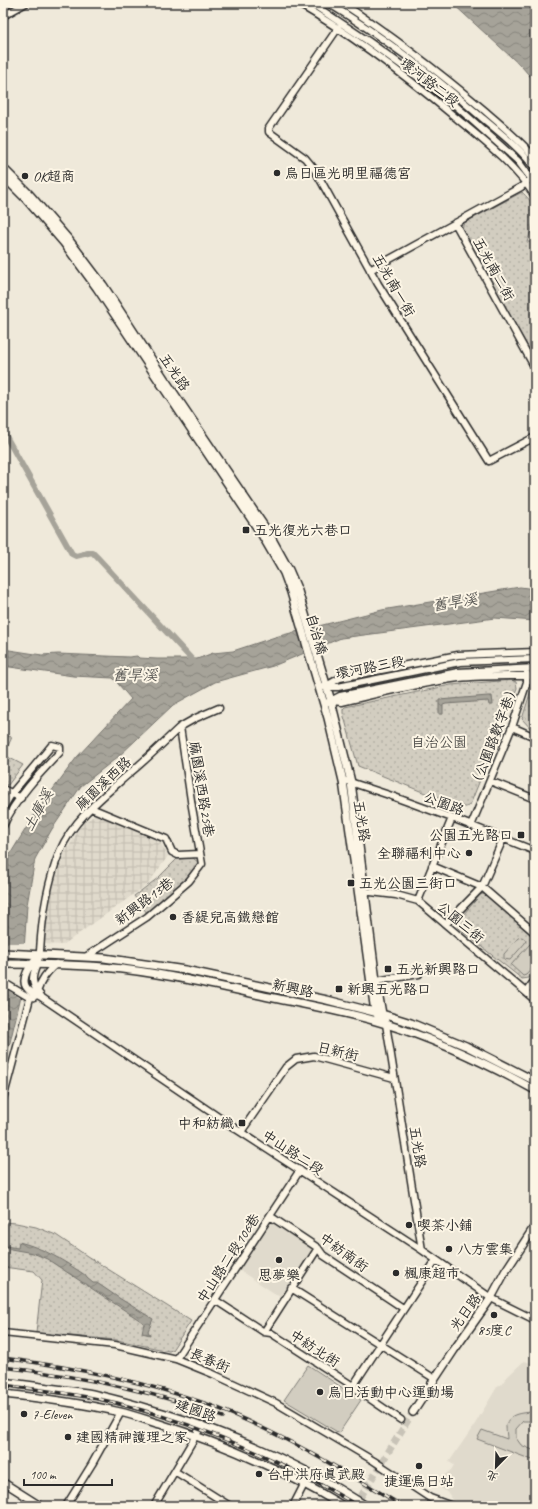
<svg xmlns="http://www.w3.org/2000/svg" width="538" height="1509" font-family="Caveat,'LXGW WenKai TC',sans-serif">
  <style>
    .built { fill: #e0dacc }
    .industrial { fill: url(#industrial-grid) }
    .grass { fill: url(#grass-dots); stroke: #7e7c76 }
    .garden { fill: #d2cdc0; stroke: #7e7c76 }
    .water { fill: url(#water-waves); stroke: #75736d }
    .pier { fill: #efe9da }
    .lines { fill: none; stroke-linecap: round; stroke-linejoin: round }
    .canal { stroke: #a6a399; stroke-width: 6 }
    .major-tunnel { stroke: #c8c3b7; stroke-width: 7; stroke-dasharray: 7 3.5; stroke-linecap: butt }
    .minor-casing { stroke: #2b2b2b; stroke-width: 9 }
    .major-casing { stroke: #2b2b2b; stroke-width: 10 }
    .minor { stroke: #fcf5e5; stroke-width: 6 }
    .major { stroke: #fcf5e5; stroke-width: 7 }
    .rail-casing { stroke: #2b2b2b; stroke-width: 3.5 }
    .rail { stroke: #fcf5e5; stroke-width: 2; stroke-dasharray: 6; stroke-linecap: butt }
    .poi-dot { fill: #2b2b2b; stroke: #fcf5e5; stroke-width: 1.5 }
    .labels { text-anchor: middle; stroke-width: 4; stroke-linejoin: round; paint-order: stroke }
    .street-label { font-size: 14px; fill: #2b2b2b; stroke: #fcf5e5 }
    .poi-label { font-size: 14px; fill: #2b2b2b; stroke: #fcf5e5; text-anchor: start }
    .park-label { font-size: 14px; fill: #555450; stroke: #fcf5e5 }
    .water-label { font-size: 15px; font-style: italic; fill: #565552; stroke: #fcf5e5 }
  </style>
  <defs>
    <pattern id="industrial-grid" width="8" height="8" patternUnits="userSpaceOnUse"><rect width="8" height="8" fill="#e0dacc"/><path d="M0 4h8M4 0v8" fill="none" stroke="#c0bbaf"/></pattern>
    <pattern id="grass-dots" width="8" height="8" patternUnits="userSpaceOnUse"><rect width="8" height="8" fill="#d2cdc0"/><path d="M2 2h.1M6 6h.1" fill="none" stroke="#b4b0a5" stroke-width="1.8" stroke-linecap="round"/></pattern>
    <pattern id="water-waves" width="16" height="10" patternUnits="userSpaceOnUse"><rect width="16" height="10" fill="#a6a399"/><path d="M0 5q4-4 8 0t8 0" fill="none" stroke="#87857d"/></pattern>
  </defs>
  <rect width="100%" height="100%" fill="#efe9da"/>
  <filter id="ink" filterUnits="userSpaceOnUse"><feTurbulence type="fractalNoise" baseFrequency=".025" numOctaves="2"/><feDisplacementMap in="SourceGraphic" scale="8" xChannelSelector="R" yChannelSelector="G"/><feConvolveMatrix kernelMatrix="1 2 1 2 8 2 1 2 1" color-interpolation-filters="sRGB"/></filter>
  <g filter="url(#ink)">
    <path class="built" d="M270 1222 312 1249 280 1297 239 1270Z
      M524 1361 535 1364V1506H466L452 1500 449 1494 440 1487 438 1480 451 1470 454 1465 449 1462 475 1424 497 1387 499 1385H501L506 1378Z"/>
    <path class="industrial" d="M96 814 160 842 168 856 148 884 63 945 43 944 49 897 64 855 82 824Z"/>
    <path class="grass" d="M522 192C526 196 532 202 534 207 538 217 530 233 527 242H535V360L462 228 464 223 468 221Z
      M512 680 516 682 517 688 470 805 466 807H460L358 766 343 713V709L345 707 451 685Z
      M535 683V731L532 730 522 719 533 684Z
      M3 735 12 737 4 755 23 765 8 785 3 784Z
      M193 858 199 863 190 877 147 913 134 896 158 878 177 859Z
      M483 894 486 895 535 938V971L529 978 522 979 458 928V921L480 895Z
      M3 1222 16 1223 36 1227 56 1235 87 1256 191 1321 172 1350 169 1351 117 1340 36 1333 42 1280 34 1271 3 1267Z"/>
    <path class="garden" d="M522 937 526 940 525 943 510 960 504 959V954L518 938Z
      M530 944 535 949V965L526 975 523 976 511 965Z
      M308 1365 361 1400 339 1433 284 1400Z
      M532 1412 535 1413V1421H523L516 1429V1438L521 1445 535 1451V1461L477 1439 482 1430 507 1439C507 1436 506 1430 506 1426 508 1413 522 1413 532 1412Z"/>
    <path class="water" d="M452 3H535V82L522 67Z
      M520 587 535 589V621L495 618 341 638 273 666 215 682 173 705 119 756 81 786 52 829 35 859 27 905 21 996 3 1072V880L9 856 36 812 77 757 131 699 113 678 73 676 3 666V649L42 655 58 654 129 657 137 656 139 658 157 659H197L213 653 233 651 275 637 382 610Z
      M488 696H492L493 705H489L488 701 446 704 443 705V714H439V700Z
      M19 1242C44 1248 64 1261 85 1275L87 1278 93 1283H97L119 1298 153 1319 148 1331 150 1335 142 1333 144 1323 47 1259 33 1253 5 1248V1246L18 1248Z"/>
    <path class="pier" d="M3 943H26L25 967 20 998 3 987Z"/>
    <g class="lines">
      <path class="canal" d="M3 431 72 554 76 556 92 552 97 557 197 665"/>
      <path class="major-tunnel" d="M355 1506 413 1412"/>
      <g class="minor-casing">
        <path id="minor" d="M297 3C353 35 406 76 455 117 484 141 514 164 535 196
          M311 3 368 41 447 98 518 161 535 184
          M328 3C382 36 433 75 480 116 499 132 520 148 535 168
          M342 3C391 35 439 72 484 110 501 125 520 140 535 158
          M3 16 26 3
          M338 28 269 128V132L305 158 315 170 378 284 489 461 535 437
          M455 223 535 368
          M370 270 521 187 535 175
          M326 686 340 678 458 655 535 652
          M324 687H338L460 662 535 659
          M331 701 342 702C380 693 419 683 459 678 484 675 509 676 535 676
          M328 702 340 696 458 672 535 668
          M512 727 535 737
          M347 781 389 795 452 818 535 851
          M490 781 535 799
          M3 789 21 798
          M3 808 12 793 52 745 60 747V752C39 774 16 798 3 826
          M91 808 166 839 172 852 178 855 200 854
          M471 826 512 727 527 682V672
          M432 866 482 887 535 933
          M362 891 396 895 418 901 535 1000
          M418 901 452 818
          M446 924 482 887 503 839
          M40 954C32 963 16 981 30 991 33 994 38 995 41 997L233 1127 422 1250 491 1298 535 1320
          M87 956 147 917 189 881 202 864 192 807 180 727
          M376 981 419 974
          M3 982 30 998 34 997
          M37 992C41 980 46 973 56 964
          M526 992 535 980
          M41 996C24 976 39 970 40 951 42 916 47 883 60 851 74 818 105 795 131 772 148 758 164 742 180 727L196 718 219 708
          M386 1024 422 1250
          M3 1099 30 998
          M241 1132 286 1067 296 1059 314 1056 394 1078
          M270 1216 318 1248 323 1255 403 1308
          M291 1288 435 1379
          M215 1300 264 1332 271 1333 353 1386 366 1396 401 1420
          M264 1332 318 1248
          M3 1333 115 1345 176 1359 213 1374 276 1403 374 1461 430 1498 452 1506
          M176 1359 300 1170
          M353 1386 436 1260
          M176 1472 230 1506
          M3 1482 41 1506
          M66 1506 92 1464 121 1412
          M154 1506 202 1425
          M293 1506 310 1473"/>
      </g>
      <g class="major-casing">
        <path id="major" d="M3 168 30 195 69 240 103 285 165 380 268 532 289 570 298 591 331 701 351 782 376 981 382 1014 386 1024
          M3 176 25 198 64 243 97 288 262 535 284 573 291 592 328 718 343 781 375 1012 382 1020
          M3 953 104 958 185 970 327 1000 382 1014 411 1023 466 1046 535 1081
          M3 964C36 964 69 964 103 967 159 972 214 985 269 997 308 1005 348 1012 386 1024 438 1040 488 1064 535 1090
          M3 1382C31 1386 59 1389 87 1393 113 1398 138 1406 163 1413 235 1435 303 1465 366 1506
          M3 1394C42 1398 81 1403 120 1412 133 1415 147 1420 160 1424 224 1444 285 1471 343 1506
          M413 1412 454 1350 491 1298 505 1272 535 1226"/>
      </g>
      <use href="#minor" class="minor"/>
      <use href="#major" class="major"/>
      <g class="rail-casing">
        <path id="rail" d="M3 1358C73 1367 140 1380 207 1404 276 1430 340 1469 403 1506
          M3 1367C78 1376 152 1390 223 1417
          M3 1385C41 1390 79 1394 117 1403 202 1425 283 1461 358 1506"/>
      </g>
      <use href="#rail" class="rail"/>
    </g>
  </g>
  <g class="poi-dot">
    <circle cx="277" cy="173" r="4"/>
    <circle cx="25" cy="176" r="4"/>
    <rect x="242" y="526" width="8" height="8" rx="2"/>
    <rect x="517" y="831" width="8" height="8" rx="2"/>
    <circle cx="469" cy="853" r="4"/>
    <rect x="347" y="879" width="8" height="8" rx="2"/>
    <circle cx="173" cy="917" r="4"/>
    <rect x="384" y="965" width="8" height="8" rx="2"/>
    <rect x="335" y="985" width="8" height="8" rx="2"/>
    <rect x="238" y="1119" width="8" height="8" rx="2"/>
    <circle cx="409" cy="1225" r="4"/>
    <circle cx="449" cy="1249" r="4"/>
    <circle cx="279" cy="1260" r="4"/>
    <circle cx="396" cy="1273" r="4"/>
    <circle cx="494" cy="1315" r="4"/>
    <circle cx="320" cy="1392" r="4"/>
    <circle cx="24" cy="1414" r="4"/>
    <circle cx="68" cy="1437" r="4"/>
    <circle cx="419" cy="1466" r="4"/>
    <circle cx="259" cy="1474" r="4"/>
  </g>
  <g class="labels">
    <g class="street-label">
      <text transform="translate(430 82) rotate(38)" y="5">環河路二段</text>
      <text transform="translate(494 269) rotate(61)" y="5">五光南二街</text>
      <text transform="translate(394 285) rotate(60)" y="5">五光南一街</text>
      <text transform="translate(175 372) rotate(56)" y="5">五光路</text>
      <text transform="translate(317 634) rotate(73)" y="5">自治橋</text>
      <text transform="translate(370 667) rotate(-11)" y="5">環河路三段</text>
      <text transform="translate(494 736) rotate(-69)" y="5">（公園路數字巷）</text>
      <text transform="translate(103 783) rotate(-43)" y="5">麻園溪西路</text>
      <text transform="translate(202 789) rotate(81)" y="5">麻園溪西路25巷</text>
      <text transform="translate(444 803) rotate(21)" y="5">公園路</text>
      <text transform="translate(362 821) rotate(81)" y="5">五光路</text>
      <text transform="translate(144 901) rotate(-37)" y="5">新興路13巷</text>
      <text transform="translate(461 922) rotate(40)" y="5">公園三街</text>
      <text transform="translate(293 988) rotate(12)" y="5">新興路</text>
      <text transform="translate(338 1051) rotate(13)" y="5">日新街</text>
      <text transform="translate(418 1147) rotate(81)" y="5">五光路</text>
      <text transform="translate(293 1152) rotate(33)" y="5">中山路二段</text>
      <text transform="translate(344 1252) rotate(36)" y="5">中紡南街</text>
      <text transform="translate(228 1258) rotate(-57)" y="5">中山路二段106巷</text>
      <text transform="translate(465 1312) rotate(-54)" y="5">光日路</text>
      <text transform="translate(315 1348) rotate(33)" y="5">中紡北街</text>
      <text transform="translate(210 1360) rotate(23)" y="5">長春街</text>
      <text transform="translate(196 1410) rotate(19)" y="5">建國路</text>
    </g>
    <g class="poi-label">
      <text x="285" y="178">烏日區光明里福德宮</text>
      <text x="33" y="181">OK超商</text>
      <text x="254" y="535">五光復光六巷口</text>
      <text x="513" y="840" text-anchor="end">公園五光路口</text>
      <text x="461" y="858" text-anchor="end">全聯福利中心</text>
      <text x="359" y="888">五光公園三街口</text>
      <text x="181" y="922">香緹兒高鐵戀館</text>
      <text x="396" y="974">五光新興路口</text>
      <text x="347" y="994">新興五光路口</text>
      <text x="234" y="1128" text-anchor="end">中和紡織</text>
      <text x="417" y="1230">喫茶小鋪</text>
      <text x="457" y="1254">八方雲集</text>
      <text x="404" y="1278">楓康超市</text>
      <text x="279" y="1280" text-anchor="middle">思夢樂</text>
      <text x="494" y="1335" text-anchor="middle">85度C</text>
      <text x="328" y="1397">烏日活動中心運動場</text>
      <text x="32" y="1419">7-Eleven</text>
      <text x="76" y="1442">建國精神護理之家</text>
      <text x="267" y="1479">台中洪府真武殿</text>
      <text x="419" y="1486" text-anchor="middle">捷運烏日站</text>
    </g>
    <g class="park-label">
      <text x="439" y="747">自治公園</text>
    </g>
    <g class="water-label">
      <text transform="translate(455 602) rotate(-9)" y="5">舊旱溪</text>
      <text x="135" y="680">舊旱溪</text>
      <text transform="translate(38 810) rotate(-61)" y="5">土庫溪</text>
    </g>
  </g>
  <rect width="538" height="1509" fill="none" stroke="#fcf5e5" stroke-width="16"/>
  <rect x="8" y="8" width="522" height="1493" fill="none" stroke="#2b2b2b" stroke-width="1.5" filter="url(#ink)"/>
  <g transform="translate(496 1467) rotate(203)" stroke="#fcf5e5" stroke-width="3" paint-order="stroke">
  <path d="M0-3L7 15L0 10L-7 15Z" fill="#2b2b2b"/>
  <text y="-6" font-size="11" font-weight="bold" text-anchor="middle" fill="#2b2b2b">北</text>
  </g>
  <path d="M24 1479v6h88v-6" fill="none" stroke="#2b2b2b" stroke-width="2"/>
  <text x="30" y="1479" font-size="12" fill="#2b2b2b" stroke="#fcf5e5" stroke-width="3" paint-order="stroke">100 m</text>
</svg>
